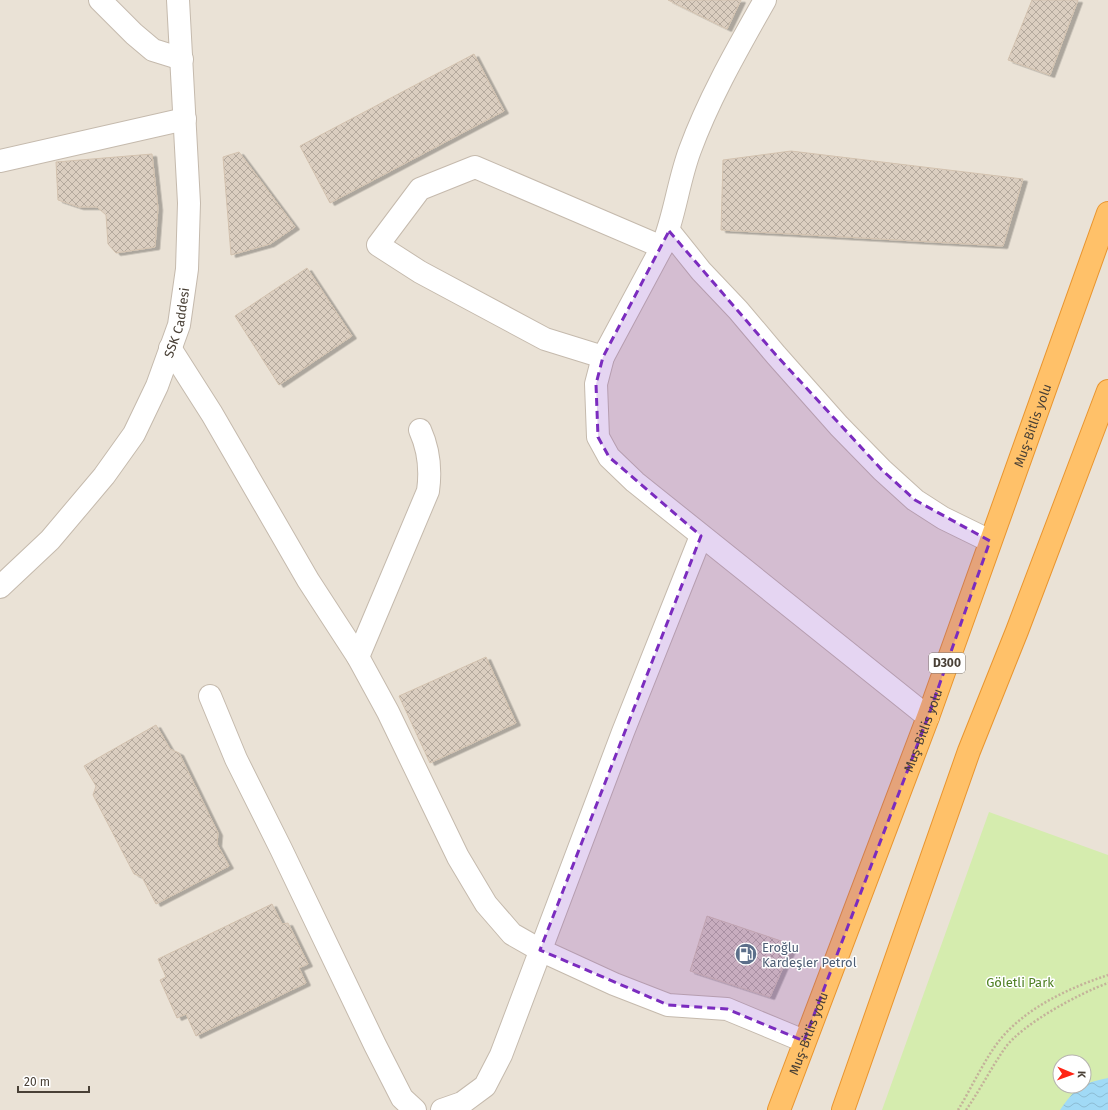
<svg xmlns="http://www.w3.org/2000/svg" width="1108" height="1110" font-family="'Fira Sans',sans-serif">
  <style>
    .residential { fill: #eae2d6; fill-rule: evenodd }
    .green { fill: #d5ecae; fill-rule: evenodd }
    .water { fill: url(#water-waves) }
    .building { fill: url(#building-cross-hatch); stroke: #d3c2af; filter: url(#shadow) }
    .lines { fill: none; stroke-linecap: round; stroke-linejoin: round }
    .minor-casing { stroke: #c5baad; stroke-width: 24 }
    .highway-casing { stroke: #e9952f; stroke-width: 24 }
    .path { stroke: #c4b29a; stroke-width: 2.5; stroke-dasharray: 2 2; stroke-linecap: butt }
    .minor { stroke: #fff; stroke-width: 22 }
    .highway { stroke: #ffc169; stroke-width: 22 }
    .marked { fill: #7b2cbf; fill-opacity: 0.2; stroke: #7b2cbf; stroke-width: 3; stroke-dasharray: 8 5; stroke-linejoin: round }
    .labels { text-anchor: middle; stroke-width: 3; stroke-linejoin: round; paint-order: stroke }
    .shield { fill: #fff; stroke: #807972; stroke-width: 1 }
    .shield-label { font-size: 12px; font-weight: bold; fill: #494036 }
    .street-label { font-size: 13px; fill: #494036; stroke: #fff }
    .service-label { font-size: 13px; fill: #4e5e75; stroke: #fff; text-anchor: start }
    .park-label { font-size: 13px; fill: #4f8024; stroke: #fff }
  </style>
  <defs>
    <pattern id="water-waves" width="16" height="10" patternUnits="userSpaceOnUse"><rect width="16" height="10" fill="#a1daf6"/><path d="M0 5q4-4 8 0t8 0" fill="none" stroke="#8cbcd4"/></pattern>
    <pattern id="building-cross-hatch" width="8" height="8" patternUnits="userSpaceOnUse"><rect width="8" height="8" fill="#dbcec0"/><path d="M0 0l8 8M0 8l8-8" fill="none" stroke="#b4a99d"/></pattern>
    <filter id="shadow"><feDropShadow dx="4.5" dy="2.5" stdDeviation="0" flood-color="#0004"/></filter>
  </defs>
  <rect width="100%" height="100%" fill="#f5f0e8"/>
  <path class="residential" d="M0 0H1108V1110H0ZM1060 1062H1084V1086H1060Z"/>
  <path class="green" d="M989 812 1108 855V1110H882ZM1060 1062H1084V1086H1060Z"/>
  <path class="water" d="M1108 1078V1110H1060C1075 1088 1082 1083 1108 1078Z"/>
  <path class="building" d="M668 0H741L727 29Z
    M1032 0H1078L1050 75 1008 60Z
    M474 54 504 111 330 203 300 146Z
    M791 151 1023 179 1003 246 721 230 723 160Z
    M239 152 295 227 270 244 231 255 223 157Z
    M152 154 158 208 155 247 116 253 108 244 106 215 97 207H79L58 200 56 162Z
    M307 268 352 336 279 385 235 316Z
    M486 657 516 723 430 763 399 696Z
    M156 725 170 749 179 753 218 833 217 844 229 866 156 904 142 877 134 874 93 795 96 786 84 766Z
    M272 904 282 924 288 923 308 964 299 968 306 983 196 1036 186 1014 177 1018 160 980 166 977 158 959Z
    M707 916 793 945 770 997 690 971Z"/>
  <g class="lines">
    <g class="minor-casing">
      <g id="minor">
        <path d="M100 0 134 34 153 50 182 59"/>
        <path d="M765 0C738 48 709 98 690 150 678 182 675 216 662 247L603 357 596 384 598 437 609 457 635 482 928 717"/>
        <path d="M0 161 185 119"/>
        <path d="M669 231 701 271 738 310 776 355 839 426 882 470 915 500 943 518 990 541"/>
        <path d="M170 348 212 414 308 580 358 657 388 712 458 857 486 904 512 934 540 950 614 984 668 1005 727 1009 804 1041"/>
        <path d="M603 357 545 339 420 272 378 245 420 189 475 167 662 247"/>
        <path id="s1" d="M0 587 50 540 104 476 134 434 157 386 179 325 187 269 189 203 178 0"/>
        <path d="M358 657 428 491C431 470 429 450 420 430"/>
        <path d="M210 696 236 759 281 849 375 1045 402 1098 415 1110"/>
        <path d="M442 1110 462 1103 485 1086 501 1055 623 732 701 536"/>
      </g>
    </g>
    <g class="highway-casing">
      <g id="highway">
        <path id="s2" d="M779 1110 928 717 1108 213"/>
        <path d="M843 1110 969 751 1017 631 1108 391"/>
      </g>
    </g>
    <path class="path" d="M958 1110C971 1089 984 1060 999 1041 1025 1008 1069 988 1108 975
      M966 1110C980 1090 991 1068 1005 1048 1022 1024 1080 993 1108 983"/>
    <use href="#minor" class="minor"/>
    <use href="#highway" class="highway"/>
  </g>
  <path class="marked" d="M669 231 776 355 882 470 915 500 990 541 928 717 804 1041 727 1009 668 1005 540 950 701 536 609 457 598 437 596 384 603 357Z"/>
  <defs>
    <g id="fuel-disc" transform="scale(1.15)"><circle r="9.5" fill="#5c6f8a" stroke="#fff"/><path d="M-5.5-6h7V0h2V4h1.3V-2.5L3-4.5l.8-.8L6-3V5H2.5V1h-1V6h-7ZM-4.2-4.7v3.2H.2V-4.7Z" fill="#fff"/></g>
  </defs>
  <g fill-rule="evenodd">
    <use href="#fuel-disc" x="746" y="954"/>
  </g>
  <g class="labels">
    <rect class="shield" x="929" y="653" width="36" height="20" rx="3"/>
    <g class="shield-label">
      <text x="947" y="667">D300</text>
    </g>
    <g class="street-label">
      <text dy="5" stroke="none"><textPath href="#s1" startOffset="324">SSK Caddesi</textPath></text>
      <text dy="5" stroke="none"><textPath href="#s2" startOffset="730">Muş-Bitlis yolu</textPath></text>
      <text dy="5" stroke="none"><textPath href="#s2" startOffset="406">Muş-Bitlis yolu</textPath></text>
      <text dy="5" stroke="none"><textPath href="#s2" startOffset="82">Muş-Bitlis yolu</textPath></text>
    </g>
    <g class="service-label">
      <text x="762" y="952">Eroğlu<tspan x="762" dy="15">Kardeşler Petrol</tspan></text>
    </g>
    <g class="park-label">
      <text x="1020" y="987">Göletli Park</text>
    </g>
  </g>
  <g transform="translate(1072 1074) rotate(92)"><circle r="19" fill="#ffffff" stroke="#b6b3af"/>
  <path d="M0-3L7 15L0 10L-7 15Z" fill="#ff2515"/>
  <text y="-6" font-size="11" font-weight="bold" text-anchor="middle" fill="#494036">K</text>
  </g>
  <path d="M18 1086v6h71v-6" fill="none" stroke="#494036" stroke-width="2"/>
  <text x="24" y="1086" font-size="12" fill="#494036" stroke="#ffffff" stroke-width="3" paint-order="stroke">20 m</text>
</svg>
